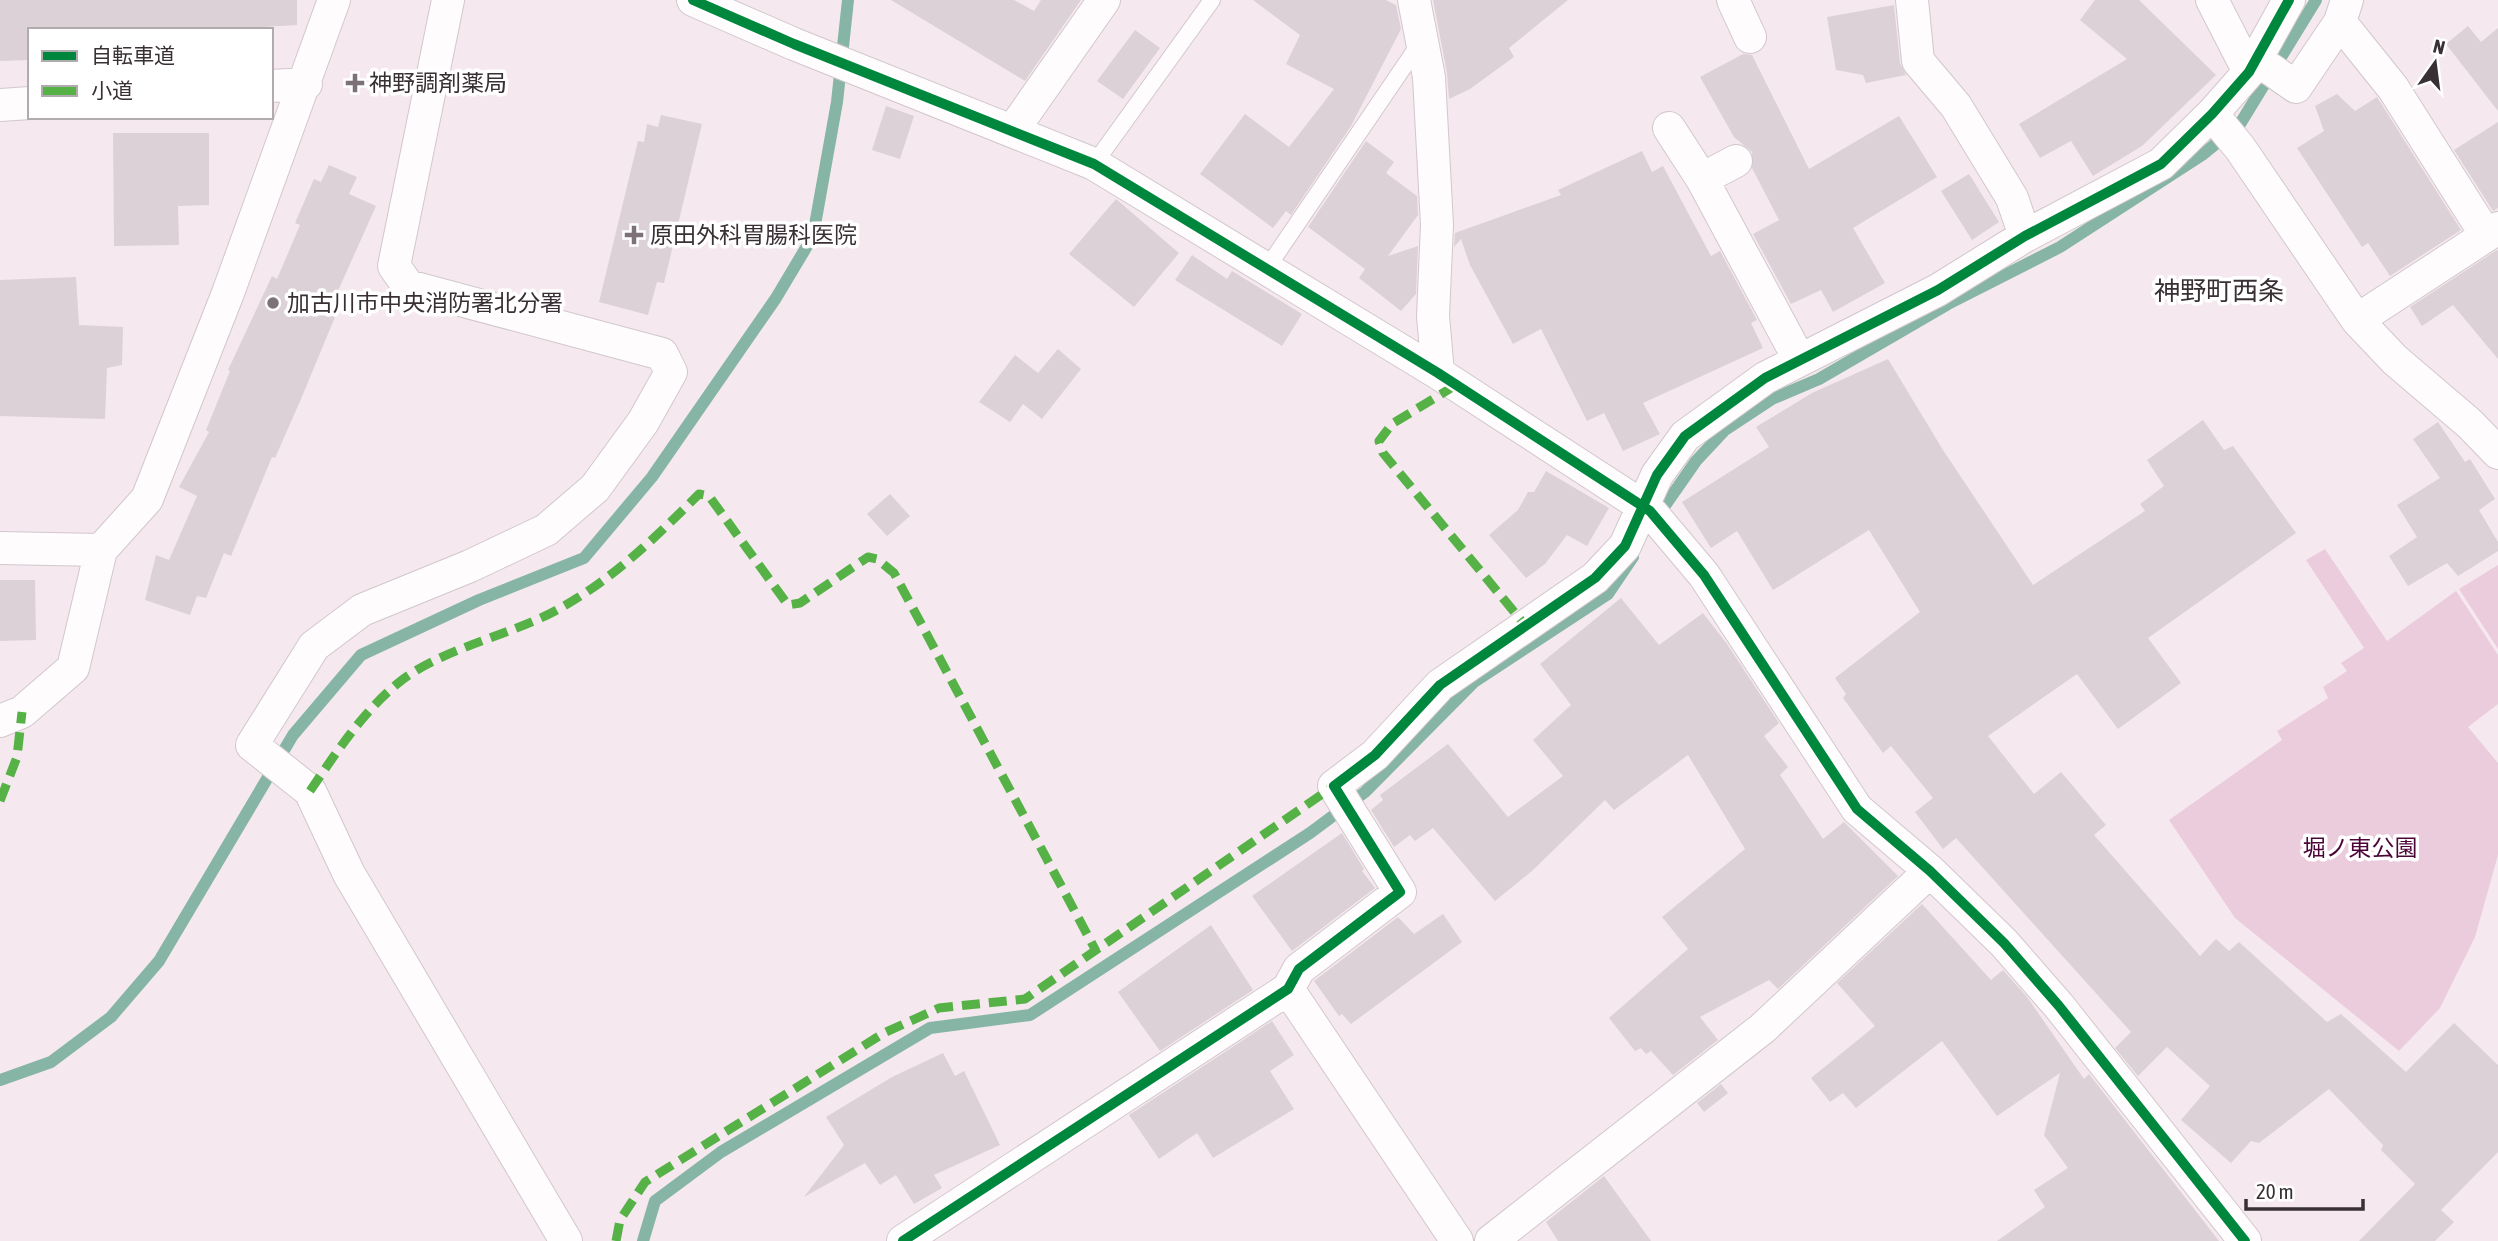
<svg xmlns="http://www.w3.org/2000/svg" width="2498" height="1241" font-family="'Asap Condensed','Noto Sans JP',sans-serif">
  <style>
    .green { fill: #ebccdd }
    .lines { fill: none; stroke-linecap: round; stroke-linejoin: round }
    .stream { stroke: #86b5a5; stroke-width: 12 }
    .building { fill: #dcd1d7 }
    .lane-casing { stroke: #d1c7cc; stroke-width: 18 }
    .street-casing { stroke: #d1c7cc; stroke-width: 34 }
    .lane { stroke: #fefcfd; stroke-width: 16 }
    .street { stroke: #fefcfd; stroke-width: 32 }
    .quiet { stroke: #56b246; stroke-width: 9; stroke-dasharray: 18 9; stroke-linecap: butt }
    .cycleway-casing { stroke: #fff; stroke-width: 15 }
    .cycleway { stroke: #00873e; stroke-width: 10 }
    .poi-dot { fill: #7b7176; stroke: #fff; stroke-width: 2.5 }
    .labels { text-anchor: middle; stroke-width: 7; stroke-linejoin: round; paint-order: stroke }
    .poi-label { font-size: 23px; fill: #393035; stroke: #fff; text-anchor: start }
    .park-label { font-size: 23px; fill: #4c0537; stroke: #fff }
    .quarter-label { font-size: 26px; fill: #393035; stroke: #fff }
  </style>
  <rect width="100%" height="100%" fill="#f5e9ef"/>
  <path class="green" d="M2325 549 2387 641 2456 591 2498 655V704L2468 727 2498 763V855L2475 937 2440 1008 2399 1051 2235 918 2169 820 2282 740 2277 731 2328 698 2323 687 2347 671 2341 663 2364 648 2306 560Z
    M2498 565V649L2459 589Z"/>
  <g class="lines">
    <path class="stream" d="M1657 517 1696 461 1725 430 1772 399 1819 379 1948 304 2060 247 2202 155 2240 124 2316 0
      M0 1080 51 1062 111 1017 159 961 293 735 361 655 479 600 584 558 652 477 776 298 813 236 837 102 848 0
      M643 1241 655 1201 721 1152 930 1028 1030 1015 1310 833 1365 792 1474 682 1608 594 1633 557"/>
  </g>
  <path class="building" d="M0 0H297V25L212 30H30V60L0 61Z
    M891 0H1014L1034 11 1041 0H1081L1025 81Z
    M1253 0H1386L1396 5 1401 29 1351 126 1291 215 1286 211 1273 228 1200 174 1245 114 1289 147 1334 89 1286 64 1300 35Z
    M1433 0H1568L1509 48 1514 57 1470 89 1449 99 1447 73Z
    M2095 0H2139L2216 75 2142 146 2093 176 2071 141 2040 158 2019 124 2127 59 2080 20Z
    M1894 5 1900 63 1906 75 1866 83 1863 75 1836 70 1827 17Z
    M2468 26 2481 42 2498 28V111L2446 44Z
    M1135 30 1160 48 1123 99 1097 81Z
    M1743 54 1752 55 1809 169 1899 116 1937 177 1853 228 1885 283 1833 312 1821 290 1791 304 1753 234 1779 220 1752 168V152L1734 137 1700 77Z
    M2337 94 2355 111 2377 97 2461 230 2390 276 2368 243 2362 247 2297 148 2324 131 2315 106Z
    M886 106 914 116 900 159 872 150Z
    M661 115 702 124 664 283 657 282 648 315 599 302 638 141 644 142 647 124 658 127Z
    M2498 122V208L2493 211 2454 150Z
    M113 133H209V205L178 206 179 245 114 246Z
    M1366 141 1394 162 1386 173 1417 196 1418 215 1388 256 1418 246 1416 294 1401 311 1359 278 1365 269 1308 227Z
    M1642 151 1652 172 1663 166 1711 256 1720 251 1757 320 1751 323 1763 348 1643 403 1660 434 1623 451 1604 413 1587 421 1541 329 1513 344 1470 265 1461 239 1454 247 1455 233 1561 195 1558 190Z
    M329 165 357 177 349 194 376 206 333 302 340 305 301 399 275 458 272 457 231 556 224 553 206 598 197 596 190 615 145 600 156 555 169 560 197 496 179 487 209 432 206 430 230 371 228 370 272 276 277 279 300 225 295 223 314 179 321 182Z
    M1969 174 1999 222 1972 240 1941 191Z
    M1116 199 1179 253 1134 307 1069 254Z
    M2497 250 2498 251V359L2453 305 2422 326 2410 307Z
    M1192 255 1227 279 1232 271 1302 314 1282 346 1175 280Z
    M76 277 79 325 123 327 122 365 107 368 105 419 0 416V280Z
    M1058 349 1081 369 1042 419 1023 404 1010 422 979 402 1015 355 1038 373Z
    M1888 359 1943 450 2033 585 2145 511 2140 504 2164 486 2147 460 2203 420 2224 450 2233 446 2296 533 2148 638 2181 683 2118 729 2077 674 1988 736 2034 794 2061 772 2106 825 2094 835 2200 956 2216 939 2229 951 2239 942 2327 1022 2341 1014 2406 1072 2454 1023 2498 1065V1152L2441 1210 2454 1222 2435 1241H2359L2415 1184 2381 1150 2383 1145 2329 1089 2259 1143 2251 1141 2231 1163 2181 1120 2210 1086 2167 1047 2138 1076 2115 1048 2131 1032 1956 838 1943 849 1915 812 1933 798 1891 746 1883 753 1843 698 1846 694 1835 678 1920 612 1869 530 1773 590 1737 531 1711 548 1682 502 1769 447 1756 427 1812 393Z
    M2438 422 2465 462 2470 459 2495 499 2479 510 2498 542V551L2458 576 2447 563 2408 586 2389 556 2417 537 2397 505 2440 478 2413 439Z
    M1546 471 1609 508 1587 546 1567 535 1545 564 1526 578 1489 535 1518 510 1528 492H1534Z
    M890 494 910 516 887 536 867 514Z
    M0 580H35L36 640 0 641Z
    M1621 598 1659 645 1703 613 1727 644 1779 723 1764 736 1788 767 1780 775 1823 839 1844 822 1898 876 1778 989 1769 980 1700 1017 1718 1040 1673 1075 1651 1051 1646 1054 1641 1048 1635 1051 1609 1018 1688 949 1662 917 1745 849 1688 755 1614 810 1605 800 1532 871 1495 901 1433 828 1415 841 1410 835 1394 847 1371 810 1383 800 1380 795 1448 744 1508 817 1563 776 1533 740 1571 705 1540 664Z
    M1342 833 1364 869 1362 871 1375 888 1292 951 1252 896Z
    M1922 904 1991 980 2003 970 2027 997 2084 1079 2089 1074 2219 1241H1997L2045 1207 2034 1190 2068 1168 2044 1135 2060 1073 1997 1116 1942 1041 1856 1108 1843 1093 1830 1102 1811 1078 1875 1026 1837 983Z
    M1443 914 1462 942 1351 1024 1342 1014 1339 1016 1314 981 1398 917 1414 934Z
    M1211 925 1253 990 1160 1051 1118 992Z
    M1272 1021 1294 1055 1270 1071 1294 1109 1213 1158 1197 1133 1159 1159 1129 1115Z
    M943 1053 955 1076 964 1071 1000 1145 934 1175 942 1188 914 1204 896 1175 880 1185 865 1163 804 1197 844 1145 826 1117 892 1077Z
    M1721 1084 1728 1093 1704 1112 1697 1103Z
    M1604 1176 1651 1241H1558L1546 1222Z"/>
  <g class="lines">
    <g class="lane-casing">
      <path id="lane" d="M1094 164 1212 0
        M1267 268 1422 40"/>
    </g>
    <g class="street-casing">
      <path id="street" d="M448 0 394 266 408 286 662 354 671 372 643 422 595 488 546 530 470 566 362 610 314 646 252 745 310 791 349 874 566 1241
        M693 0 794 44 1094 164 1438 373 1650 511 1704 575 1857 809 1930 871 2004 943 2059 1006 2245 1241
        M1414 0 1429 77 1437 225 1433 316 1438 373
        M1733 0 1750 37
        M1912 0 1918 61 1956 106 2012 198 2025 236
        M2212 0 2249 72
        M2340 22 2393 88 2486 235
        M2256 59 2296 87 2340 22 2347 0
        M271 86 306 84
        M0 105 30 103
        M2212 114 2240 148 2357 320 2395 360 2470 424 2498 453
        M1669 128 1702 179 1799 359
        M1013 130 1104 0
        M1702 179 1736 161
        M2357 320 2498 228
        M0 548 101 550
        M0 721 22 712 73 668 101 550 147 499 228 293 334 0
        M1288 989 1457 1241
        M903 1241 1288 989 1299 969 1400 892 1334 786 1375 755 1440 685 1595 578 1625 546 1657 475 1685 436 1765 378 1938 290 2025 236 2161 164 2212 114 2249 72 2289 0
        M1491 1241 1763 1028 1930 871"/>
    </g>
    <use href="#lane" class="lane"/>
    <use href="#street" class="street"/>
    <path class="quiet" d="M1456 385 1392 424 1379 441 1383 453 1525 625
      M310 791C336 753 361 714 397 684 437 650 508 636 555 611 611 581 655 538 699 494L709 496 788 605 800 603 868 557 877 559 894 573 1096 951
      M0 801 17 757 22 712
      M616 1241 620 1220 645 1182 884 1033 939 1008 1025 999 1334 786"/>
    <g class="cycleway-casing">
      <path id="cycleway" d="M693 0 794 44 1094 164 1438 373 1650 511 1704 575 1857 809 1930 871 2004 943 2059 1006 2245 1241
        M903 1241 1288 989 1299 969 1400 892 1334 786 1375 755 1440 685 1595 578 1625 546 1657 475 1685 436 1765 378 1938 290 2025 236 2161 164 2212 114 2249 72 2289 0"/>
    </g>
    <use href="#cycleway" class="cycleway"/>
  </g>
  <g class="poi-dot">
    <path d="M351.5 72.5h7v7h7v7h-7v7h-7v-7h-7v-7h7z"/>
    <path d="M630.5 224.5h7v7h7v7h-7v7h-7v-7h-7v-7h7z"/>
    <circle cx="273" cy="303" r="7"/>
  </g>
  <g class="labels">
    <g class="poi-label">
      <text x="369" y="91">神野調剤薬局</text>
      <text x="650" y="243">原田外科胃腸科医院</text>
      <text x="287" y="311">加古川市中央消防署北分署</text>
    </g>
    <g class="park-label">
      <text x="2360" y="856">堀ノ東公園</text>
    </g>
    <g class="quarter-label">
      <text x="2219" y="300">神野町西条</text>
    </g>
  </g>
  <rect x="28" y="28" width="245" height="91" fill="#ffffff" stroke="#b0acae" stroke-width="2"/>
  <rect x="42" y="51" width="35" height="10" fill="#00873e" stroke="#b0acae" stroke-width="2"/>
  <text x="91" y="63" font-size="21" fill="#393035">自転車道</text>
  <rect x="42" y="86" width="35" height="10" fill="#56b246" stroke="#b0acae" stroke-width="2"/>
  <text x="91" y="98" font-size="21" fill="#393035">小道</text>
  <g transform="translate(2435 63) rotate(14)" stroke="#ffffff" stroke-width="5" paint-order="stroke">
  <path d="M0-5L12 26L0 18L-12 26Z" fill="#393035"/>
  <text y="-10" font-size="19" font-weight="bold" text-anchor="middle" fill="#393035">N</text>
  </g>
  <path d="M2246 1199v10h117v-10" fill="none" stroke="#393035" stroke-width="3.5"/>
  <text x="2256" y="1199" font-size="21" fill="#393035" stroke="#ffffff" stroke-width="5" paint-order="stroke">20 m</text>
</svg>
